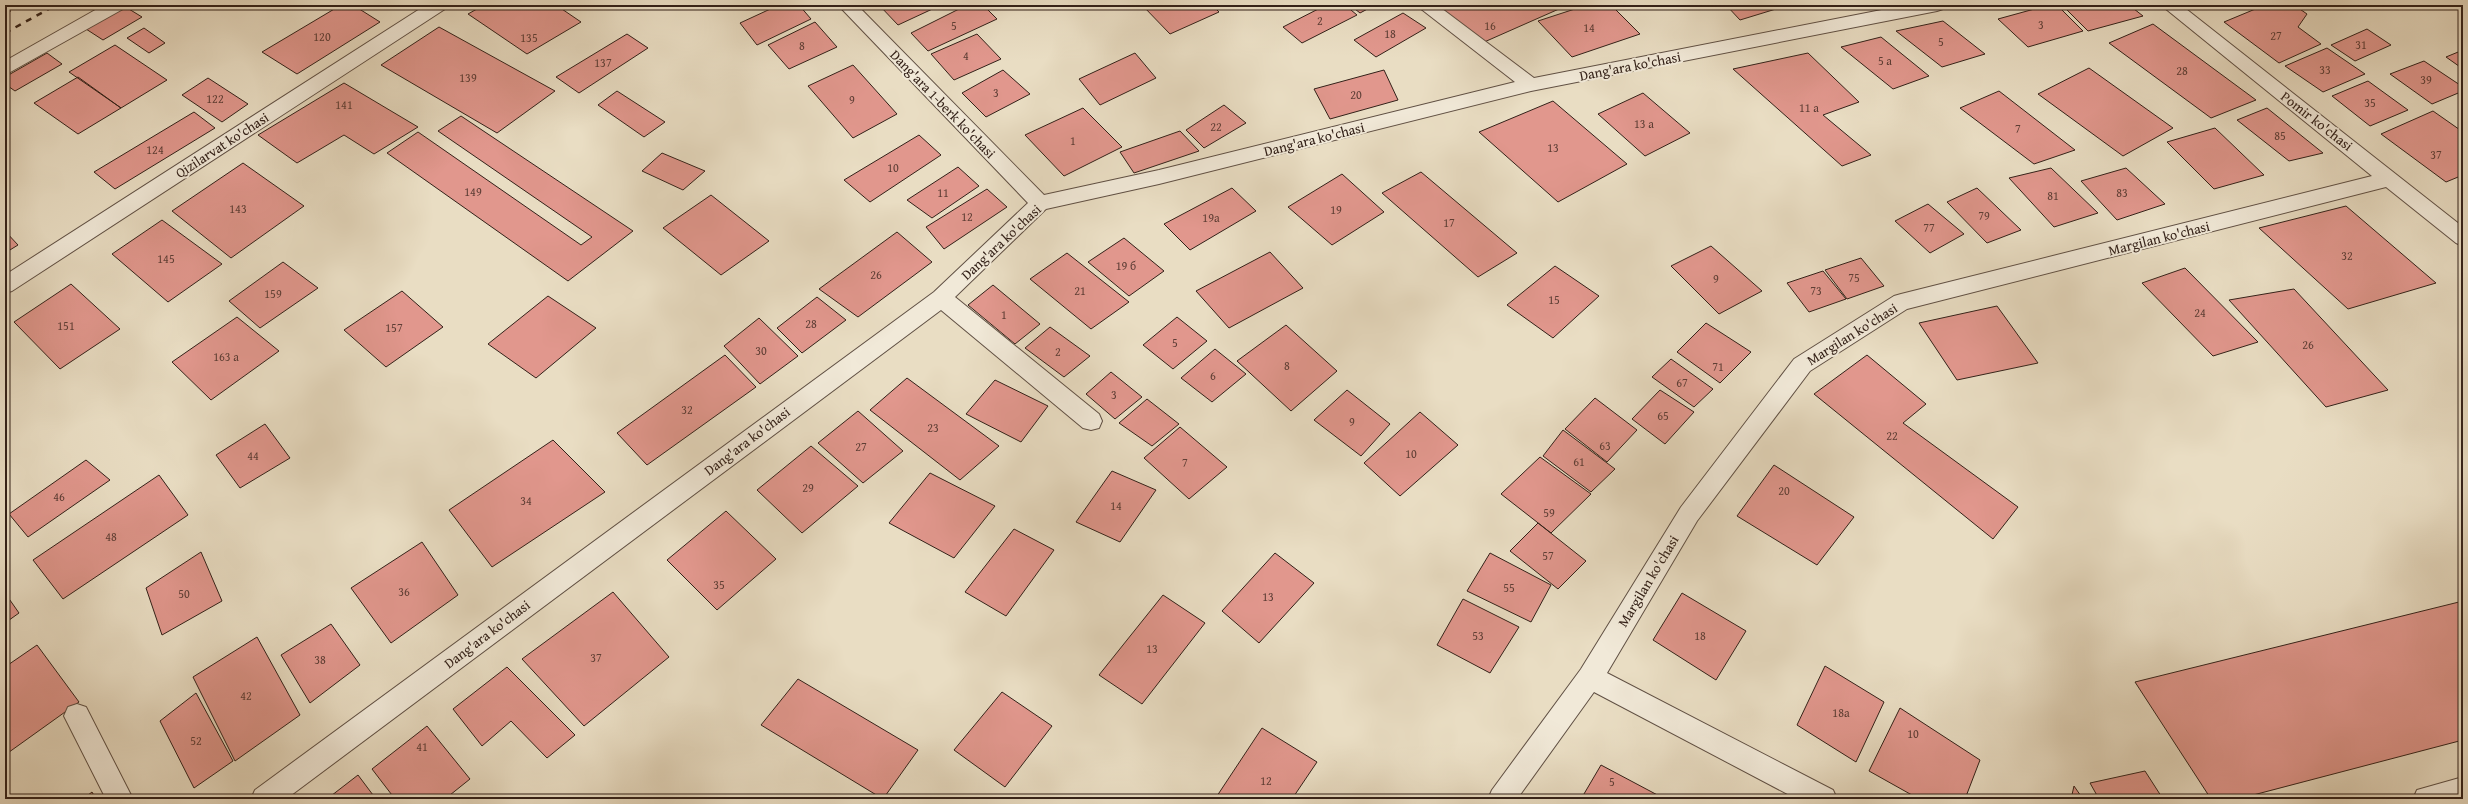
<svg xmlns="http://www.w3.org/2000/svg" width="2468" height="804" font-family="'Gentium Book Plus',serif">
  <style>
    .building { fill: #e1978d; stroke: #332119 }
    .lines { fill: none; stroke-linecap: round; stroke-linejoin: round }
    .minor-casing { stroke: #605044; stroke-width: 2 }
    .minor { fill: #f1e9d8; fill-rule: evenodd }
    .rail { stroke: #332119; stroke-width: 2.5; stroke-dasharray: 6 6; stroke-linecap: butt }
    .labels { text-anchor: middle; stroke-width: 4; stroke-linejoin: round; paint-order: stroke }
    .number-label { font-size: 12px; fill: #5e3e36 }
    .street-label { font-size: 14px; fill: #332119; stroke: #f1e9d8 }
  </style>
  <rect width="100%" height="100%" fill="#e9ddc3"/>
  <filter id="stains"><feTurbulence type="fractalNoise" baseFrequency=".005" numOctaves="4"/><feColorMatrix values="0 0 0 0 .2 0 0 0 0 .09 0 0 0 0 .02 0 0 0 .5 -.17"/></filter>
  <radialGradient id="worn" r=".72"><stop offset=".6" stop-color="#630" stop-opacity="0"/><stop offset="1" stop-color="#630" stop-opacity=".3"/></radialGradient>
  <path class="building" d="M341 5H353L380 22 297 74 262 52Z
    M484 5H556L581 22 527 54 468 14Z
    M779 5H799L811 19 757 45 740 23Z
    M879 5H941L898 25Z
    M967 5H983L997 19 928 51 911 33Z
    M1142 5H1212L1219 12 1170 34Z
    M1326 5H1345L1357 15 1302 43 1283 27Z
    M1350 5H1375L1360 13Z
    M1444 5H1465L1469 9 1478 5H1568L1482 43 1437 8Z
    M1587 5H1611L1640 34 1572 57 1538 21Z
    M1726 5H1789L1740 20Z
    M2049 5H2057L2083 31 2028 47 1998 19Z
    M2062 5H2129L2143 16 2088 31Z
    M2265 5H2294L2307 14 2298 27 2321 44 2279 63 2224 22Z
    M124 6 142 17 103 40 86 29Z
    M1403 13 1426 28 1376 57 1354 40Z
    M1943 21 1985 54 1942 67 1896 31Z
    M815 22 837 47 789 69 768 45Z
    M2153 24 2256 100 2211 118 2109 43Z
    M439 27 555 91 497 133 381 65Z
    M144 28 165 43 149 53 127 38Z
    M2367 29 2391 45 2355 61 2331 45Z
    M627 34 648 48 579 93 556 77Z
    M977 34 1001 59 954 80 931 54Z
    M1881 37 1929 76 1893 89 1841 47Z
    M115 45 167 80 121 108 69 72Z
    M2327 48 2365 74 2323 92 2285 66Z
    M2463 50V69L2446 57Z
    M47 53 62 64 15 91 5 84V77Z
    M1135 53 1156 78 1100 105 1079 79Z
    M1808 53 1859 102 1823 115 1871 155 1842 166 1733 69Z
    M2424 61 2463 87V91L2432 104 2390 74Z
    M853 65 897 114 853 138 808 86Z
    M2089 68 2173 128 2123 156 2038 94Z
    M1003 70 1030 94 986 117 962 93Z
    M1384 70 1398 100 1330 119 1314 89Z
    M78 77 121 108 78 134 34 103Z
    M208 78 248 104 222 122 182 95Z
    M2368 81 2408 110 2370 126 2332 96Z
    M344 83 418 127 374 154 344 135 297 163 258 135Z
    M617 91 665 122 644 137 598 105Z
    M1999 91 2075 150 2034 164 1960 108Z
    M1643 93 1690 133 1645 156 1598 114Z
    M1553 101 1627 164 1558 202 1479 132Z
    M1224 105 1246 123 1204 148 1186 130Z
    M1083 108 1122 147 1064 176 1025 135Z
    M2267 108 2323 153 2289 161 2237 120Z
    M2433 111 2463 132V175L2446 182 2381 134Z
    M194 112 215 128 115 189 94 172Z
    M461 116 633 231 568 281 387 153 418 132 581 245 592 237 438 131Z
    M2215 128 2264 175 2214 189 2167 142Z
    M1180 131 1199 151 1134 173 1120 152Z
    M919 135 941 155 870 202 844 180Z
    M662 153 705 171 683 190 642 171Z
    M243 163 304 206 231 258 172 211Z
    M958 167 979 186 932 218 907 200Z
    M2051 168 2098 213 2054 227 2009 178Z
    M2126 168 2165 204 2117 220 2081 181Z
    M1421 172 1517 253 1478 277 1382 193Z
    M1342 174 1384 212 1332 245 1288 207Z
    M1232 188 1256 211 1190 250 1164 224Z
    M1977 188 2021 230 1987 243 1947 202Z
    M987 189 1007 207 944 249 926 227Z
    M711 195 769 241 721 275 663 228Z
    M1928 204 1964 234 1930 253 1895 221Z
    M2346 206 2436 283 2348 309 2259 228Z
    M162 220 222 264 168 302 112 254Z
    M5 231 18 245 5 253Z
    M897 232 932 262 858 317 819 289Z
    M1124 238 1164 271 1129 296 1088 262Z
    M1711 246 1762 291 1719 314 1671 266Z
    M1270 252 1303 288 1229 328 1196 291Z
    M1067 253 1129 302 1091 329 1030 279Z
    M1861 258 1884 286 1847 299 1825 270Z
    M283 262 318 288 260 328 229 301Z
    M1555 266 1599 296 1553 338 1507 305Z
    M2185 268 2258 342 2213 356 2142 283Z
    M1823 271 1846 299 1809 312 1787 283Z
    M71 284 120 329 60 369 14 322Z
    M993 285 1040 324 1015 344 968 305Z
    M2294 289 2388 390 2326 407 2229 300Z
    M402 291 443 327 386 367 344 330Z
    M548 296 596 328 536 378 488 344Z
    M817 297 846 320 802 353 777 328Z
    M1997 306 2038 363 1957 380 1919 323Z
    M237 317 279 351 211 400 172 362Z
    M1177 317 1207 341 1173 369 1143 345Z
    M759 318 798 356 760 384 724 346Z
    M1706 323 1751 352 1720 383 1677 352Z
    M1286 325 1337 371 1291 411 1237 361Z
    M1050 327 1090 356 1064 377 1025 348Z
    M1215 349 1246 374 1212 402 1181 378Z
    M725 355 756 387 647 465 617 433Z
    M1867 355 1926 404 1903 423 2018 507 1993 539 1814 394Z
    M1671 359 1713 389 1694 407 1652 377Z
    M1111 372 1142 397 1115 419 1086 394Z
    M907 378 999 446 960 480 870 410Z
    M995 380 1048 406 1021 442 966 414Z
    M1347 390 1390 424 1361 456 1314 420Z
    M1660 390 1694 412 1665 444 1632 419Z
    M1595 398 1637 430 1607 462 1565 429Z
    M1147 399 1179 424 1152 446 1119 423Z
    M858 411 903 451 863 483 818 443Z
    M1420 412 1458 445 1400 496 1364 463Z
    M265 424 290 458 240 488 216 455Z
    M1180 427 1227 467 1189 499 1144 458Z
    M1563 430 1615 469 1591 492 1543 456Z
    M553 440 605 492 492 567 449 510Z
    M811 446 858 486 802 533 757 490Z
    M1540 457 1591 494 1551 533 1501 494Z
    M86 460 110 480 28 537 9 514Z
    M1774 465 1854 517 1817 565 1737 516Z
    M1112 471 1156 490 1120 542 1076 522Z
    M930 473 995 506 954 558 889 523Z
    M159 475 188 515 63 599 33 560Z
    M726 511 776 559 717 610 667 560Z
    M1538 523 1586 561 1558 589 1510 551Z
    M1014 529 1054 550 1006 616 965 592Z
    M422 542 458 595 391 643 351 588Z
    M201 552 222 601 162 635 146 588Z
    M1275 553 1314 583 1259 643 1222 611Z
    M1490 553 1551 585 1531 622 1467 591Z
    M613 592 669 657 584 726 522 659Z
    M5 593 19 613 5 623Z
    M1682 593 1746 631 1716 680 1653 640Z
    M1163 595 1205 623 1142 704 1099 675Z
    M1463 599 1519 627 1490 673 1437 645Z
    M2463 601V740L2238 799H2211L2135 682Z
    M331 624 360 665 310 703 281 655Z
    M257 637 300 715 235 761 193 677Z
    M37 645 79 702 5 755V667Z
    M1825 666 1884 702 1856 762 1797 725Z
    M507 667 575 735 547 758 511 721 482 746 453 709Z
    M798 679 918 750 883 799 761 725Z
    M1002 692 1052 726 1005 787 954 750Z
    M196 693 233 761 194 788 160 721Z
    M1900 708 1980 760 1965 799H1919L1869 771Z
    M427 726 470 779 445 799H395L372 769Z
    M1262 728 1317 762 1292 799H1215Z
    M1601 765 1665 799H1581Z
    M2145 771 2163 799H2099L2090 783Z
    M358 775 376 799H327Z
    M2074 786 2083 799H2071Z
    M92 792 96 799H83Z"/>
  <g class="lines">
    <g class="minor-casing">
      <path id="minor" d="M104 5H126L123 9 5 75V61Z
        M426 5H448L445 9 12 291 5 293V275Z
        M838 5H857L1044 195 1159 170 1515 82 1416 5H1437L1534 78 1907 5H1946L1943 9 1937 11 1531 91 1159 184 1046 209 955 297 1099 414 1102 421 1099 428 1091 430 1083 428 941 310 286 799H251L255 790 934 292 1028 203Z
        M2161 5H2181L2463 227V246L2456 243 2386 187 1907 309 1810 371 1697 521 1607 673 1833 790 1837 799H1797L1594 692 1517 799H1488L1492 790 1581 669 1681 507 1794 359 1894 296 1901 294 2372 176Z
        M77 704 86 707 133 799H106L64 716 68 707Z
        M2463 777V799H2413L2417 790Z"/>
    </g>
    <use href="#minor" class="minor"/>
    <path class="rail" d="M5 13 21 5
      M5 33 56 5"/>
  </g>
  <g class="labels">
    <g class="number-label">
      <text x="1320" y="25">2</text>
      <text x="2041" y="29">3</text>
      <text x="954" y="30">5</text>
      <text x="1490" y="30">16</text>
      <text x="1589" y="32">14</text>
      <text x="1390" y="38">18</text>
      <text x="2276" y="40">27</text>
      <text x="322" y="41">120</text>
      <text x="529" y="42">135</text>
      <text x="1941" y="46">5</text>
      <text x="2361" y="49">31</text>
      <text x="802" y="50">8</text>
      <text x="966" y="60">4</text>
      <text x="1885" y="65">5 а</text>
      <text x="603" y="67">137</text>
      <text x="2325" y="74">33</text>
      <text x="2182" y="75">28</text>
      <text x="468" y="82">139</text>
      <text x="2426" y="84">39</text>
      <text x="996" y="97">3</text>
      <text x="1356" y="99">20</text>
      <text x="215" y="103">122</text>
      <text x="852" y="104">9</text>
      <text x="2370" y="107">35</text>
      <text x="344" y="109">141</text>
      <text x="1809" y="112">11 а</text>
      <text x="1644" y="128">13 а</text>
      <text x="1216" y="131">22</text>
      <text x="2018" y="133">7</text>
      <text x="2280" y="140">85</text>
      <text x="1073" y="145">1</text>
      <text x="1553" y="152">13</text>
      <text x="155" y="154">124</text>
      <text x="2436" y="159">37</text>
      <text x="893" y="172">10</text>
      <text x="473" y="196">149</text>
      <text x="943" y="197">11</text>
      <text x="2122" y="197">83</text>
      <text x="2053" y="200">81</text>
      <text x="238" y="213">143</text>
      <text x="1336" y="214">19</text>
      <text x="1984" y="220">79</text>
      <text x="967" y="221">12</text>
      <text x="1211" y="222">19а</text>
      <text x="1449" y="227">17</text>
      <text x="1929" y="232">77</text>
      <text x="2347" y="260">32</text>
      <text x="166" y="263">145</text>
      <text x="1126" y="270">19 б</text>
      <text x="876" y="279">26</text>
      <text x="1854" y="282">75</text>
      <text x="1716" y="283">9</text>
      <text x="1080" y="295">21</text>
      <text x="1816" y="295">73</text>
      <text x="273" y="298">159</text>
      <text x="1554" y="304">15</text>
      <text x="2200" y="317">24</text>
      <text x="1004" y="319">1</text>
      <text x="811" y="328">28</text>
      <text x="66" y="330">151</text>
      <text x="394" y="332">157</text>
      <text x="1175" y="347">5</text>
      <text x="2308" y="349">26</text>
      <text x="761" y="355">30</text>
      <text x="1058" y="356">2</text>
      <text x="226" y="361">163 а</text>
      <text x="1287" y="370">8</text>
      <text x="1718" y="371">71</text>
      <text x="1213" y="380">6</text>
      <text x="1682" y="387">67</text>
      <text x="1114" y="399">3</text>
      <text x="687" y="414">32</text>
      <text x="1663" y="420">65</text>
      <text x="1352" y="426">9</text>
      <text x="933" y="432">23</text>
      <text x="1892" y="440">22</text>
      <text x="1605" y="450">63</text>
      <text x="861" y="451">27</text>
      <text x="1411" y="458">10</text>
      <text x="253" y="460">44</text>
      <text x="1579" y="466">61</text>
      <text x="1185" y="467">7</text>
      <text x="808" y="492">29</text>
      <text x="1784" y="495">20</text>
      <text x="59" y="501">46</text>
      <text x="526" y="505">34</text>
      <text x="1116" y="510">14</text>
      <text x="1549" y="517">59</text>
      <text x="111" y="541">48</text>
      <text x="1548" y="560">57</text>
      <text x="719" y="589">35</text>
      <text x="1509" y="592">55</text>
      <text x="404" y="596">36</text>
      <text x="184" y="598">50</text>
      <text x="1268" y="601">13</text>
      <text x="1478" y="640">53</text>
      <text x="1700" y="640">18</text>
      <text x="1152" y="653">13</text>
      <text x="596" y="662">37</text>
      <text x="320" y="664">38</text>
      <text x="246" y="700">42</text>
      <text x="1841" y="717">18а</text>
      <text x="1913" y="738">10</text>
      <text x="196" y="745">52</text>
      <text x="422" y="751">41</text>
      <text x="1266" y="785">12</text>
      <text x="1612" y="786">5</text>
    </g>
    <g class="street-label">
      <text transform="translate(1630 66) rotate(-11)" y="5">Dang'ara ko'chasi</text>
      <text transform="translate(943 104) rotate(46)" y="5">Dang'ara 1-berk ko'chasi</text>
      <text transform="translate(2317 121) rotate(38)" y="5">Pomir ko'chasi</text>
      <text transform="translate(1314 139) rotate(-14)" y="5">Dang'ara ko'chasi</text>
      <text transform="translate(222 145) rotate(-33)" y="5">Qizilarvat ko'chasi</text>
      <text transform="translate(2159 238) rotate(-14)" y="5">Margilan ko'chasi</text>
      <text transform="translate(1001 242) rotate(-43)" y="5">Dang'ara ko'chasi</text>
      <text transform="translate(1852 334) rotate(-32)" y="5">Margilan ko'chasi</text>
      <text transform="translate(747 441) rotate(-37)" y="5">Dang'ara ko'chasi</text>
      <text transform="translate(1648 581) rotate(-59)" y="5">Margilan ko'chasi</text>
      <text transform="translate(487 634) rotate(-37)" y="5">Dang'ara ko'chasi</text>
    </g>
  </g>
  <rect width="2468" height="804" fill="none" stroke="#e9ddc3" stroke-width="20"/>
  <rect x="6" y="6" width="2456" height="792" fill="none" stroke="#332119" stroke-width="2"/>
  <rect x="10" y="10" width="2448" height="784" fill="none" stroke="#332119"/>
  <rect width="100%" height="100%" filter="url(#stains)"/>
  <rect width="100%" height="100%" fill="url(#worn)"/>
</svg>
